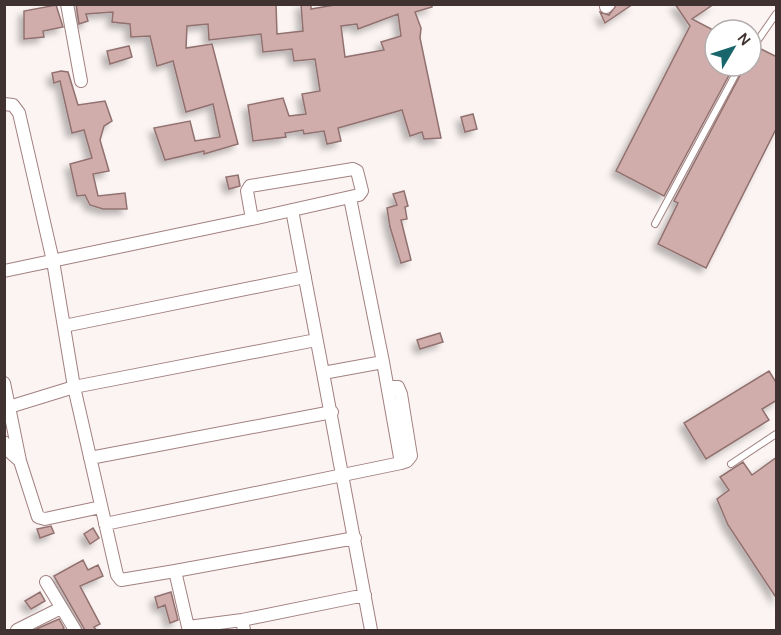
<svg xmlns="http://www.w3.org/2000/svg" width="781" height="635" font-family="Karla,sans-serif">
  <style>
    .building { fill: #d0adab; stroke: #91716f; stroke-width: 1.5; fill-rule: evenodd; filter: url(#shadow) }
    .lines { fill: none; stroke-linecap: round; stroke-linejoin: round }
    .lane-casing { stroke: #a28180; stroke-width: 8 }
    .street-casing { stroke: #a28180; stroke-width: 14 }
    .lane { stroke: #fff; stroke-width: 6 }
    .street { stroke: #fff; stroke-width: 12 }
  </style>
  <defs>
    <filter id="shadow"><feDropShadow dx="-5" dy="5" stdDeviation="3" flood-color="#0004"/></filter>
  </defs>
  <rect width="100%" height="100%" fill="#fbf4f3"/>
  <path class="building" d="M76 4H276L277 34 303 31 301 4H311V9L340 4H432V7L415 12 421 28 420 38 441 138 424 139 422 132 410 136 402 110 338 128 341 141 327 144 324 131 304 134 303 130 285 133 286 137 253 141 248 105 283 98 289 116 306 114 302 94 320 91 315 59 294 61 292 49 263 52 261 34 209 40 208 24 187 26 186 48 212 44 238 144 204 154V151L165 160 154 128 190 121 195 141 220 137 213 104 186 112 173 61 157 66 150 36 131 37 130 24 112 22 113 12 86 14 88 21 79 24ZM398 14 401 36 381 42 384 50 345 57 341 26 357 24 358 29Z
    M617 4H633L605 23 600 12 609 15Z
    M675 4H714L692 19 715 31V66H734L664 196 616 171 690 26Z
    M56 5 63 27 43 31 44 37 24 39V11Z
    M129 46 132 57 110 64 107 51Z
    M759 48 777 57V127L706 268 658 244 678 203 674 201 745 66H751V58Z
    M61 71 68 72 78 105 105 101 112 121 104 126 100 140 109 171 93 174 98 196 125 193 127 209H103L90 205 85 195 77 196 70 164 92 158 84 130 72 133 60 81 54 83 52 73Z
    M473 114 477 129 465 132 461 117Z
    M238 175 240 186 229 189 226 177Z
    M404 191 408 206 405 207 407 219 401 220 411 260 401 263 390 227 387 208 397 205 393 194Z
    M440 333 443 342 420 349 417 340Z
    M769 371 777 384V400L762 409 769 420 706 459 684 423Z
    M777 457V599L728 525 717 499 729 490 720 477 743 462 752 475Z
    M51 526 54 533 40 538 37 529Z
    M93 528 99 538 90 544 84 534Z
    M83 560 88 570 98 565 103 576 80 586 100 624 94 627 96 630H85L54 576Z
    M40 592 45 601 31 609 25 601Z
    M171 592 178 620 170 623 165 605 158 608 155 597Z
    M59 619 64 628 62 630H34Z"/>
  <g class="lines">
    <g class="lane-casing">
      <path id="lane" d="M751 50 776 14
        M655 224 740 66
        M731 464 776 434"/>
    </g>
    <g class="street-casing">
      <path id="street" d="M67 4 81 81
        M606 7 609 4
        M4 104 13 105 19 113 53 261 74 387 117 575 121 580 175 571 188 627 242 620 244 630
        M292 210 323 373 383 362 350 198
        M4 271 252 219 359 195 362 191 357 171 353 169 250 186 247 191 252 219
        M64 326 305 277
        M323 373 371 630
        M4 383 9 407 4 409
        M388 387H398L401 394 411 456 407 461 401 463
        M4 442 10 452 20 461
        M90 458 332 412
        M101 507 45 519 38 517 20 461 9 407 74 387 316 340
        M105 524 401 463 383 362
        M175 571 355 538
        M46 582 75 630
        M242 620 365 595
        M17 630 61 608"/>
    </g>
    <use href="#lane" class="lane"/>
    <use href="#street" class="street"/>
  </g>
  <rect width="781" height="635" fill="none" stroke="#403231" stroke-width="12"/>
  <g transform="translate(733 48) rotate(51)"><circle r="28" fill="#ffffff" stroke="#b3adad" stroke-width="1.5"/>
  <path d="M0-4.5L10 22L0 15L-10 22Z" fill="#18666b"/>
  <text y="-9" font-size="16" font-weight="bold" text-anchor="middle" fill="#403231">N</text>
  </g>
</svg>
